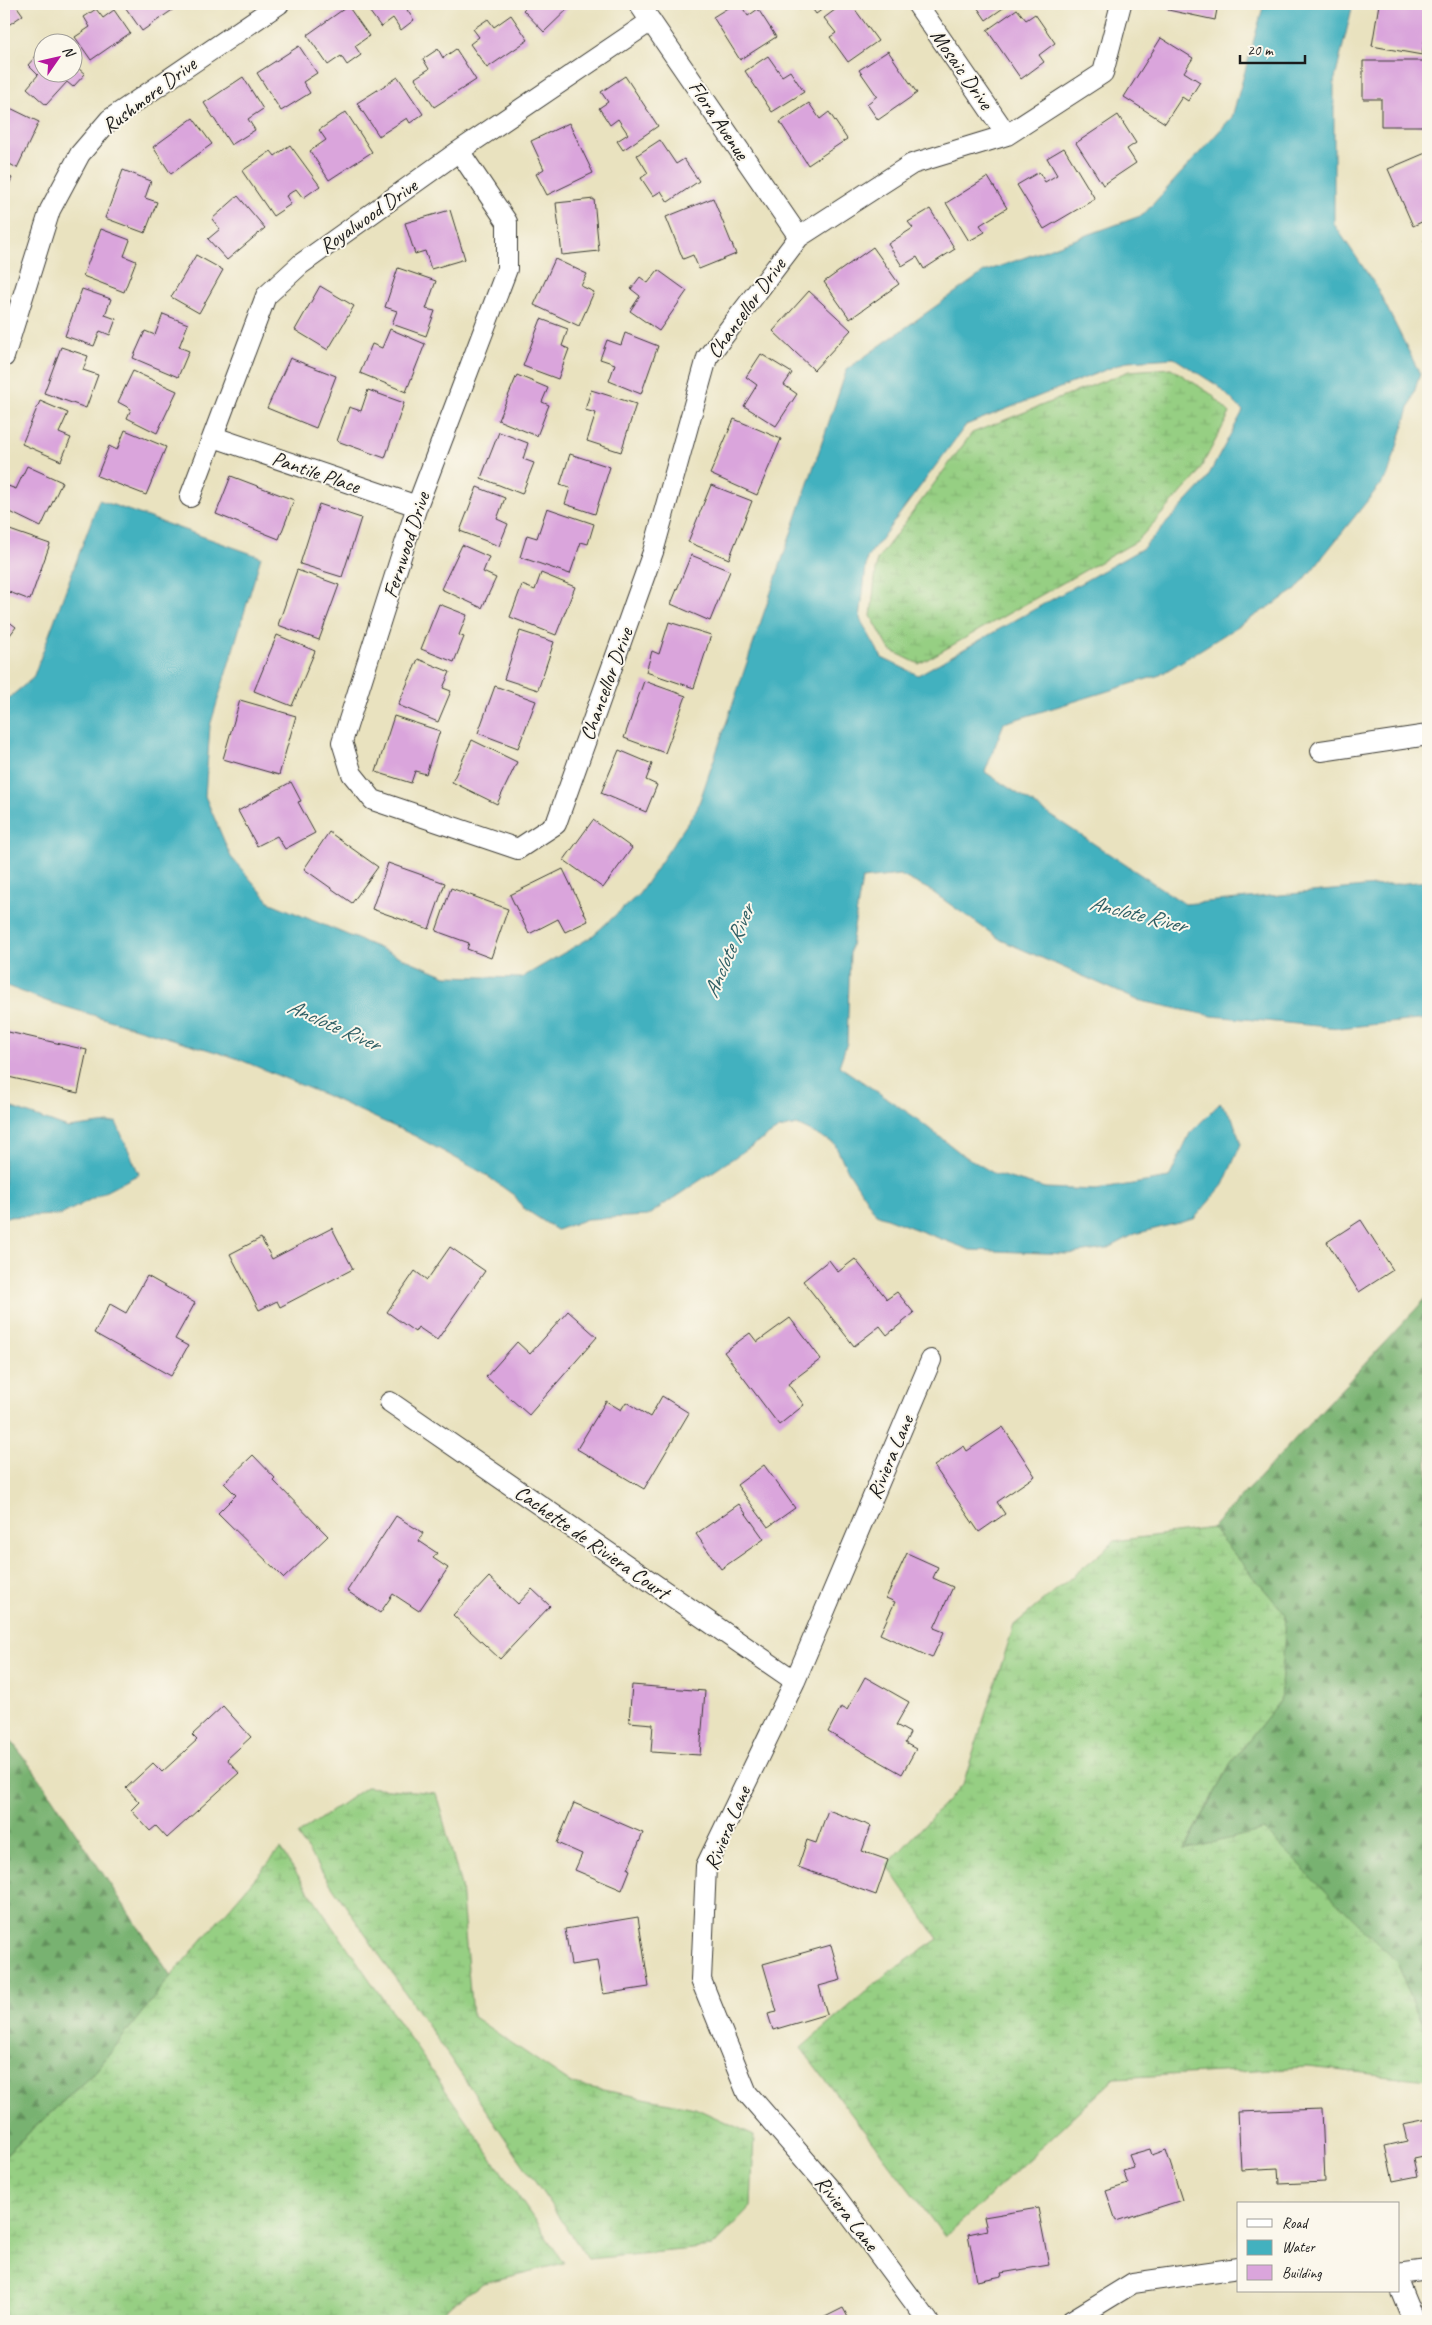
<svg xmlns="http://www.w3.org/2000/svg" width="1432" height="2325" font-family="Caveat,sans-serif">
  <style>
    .forest { fill: url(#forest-firs); stroke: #4a6746 }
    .wetland { fill: url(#wetland-marsh); stroke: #597650 }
    .water { fill: #43b1bf; stroke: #30666e; fill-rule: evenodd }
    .building { fill: #daa5dc }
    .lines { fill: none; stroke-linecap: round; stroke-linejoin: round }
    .street-casing { stroke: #3b3a34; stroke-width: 22 }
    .street { stroke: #fff; stroke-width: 20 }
    .labels { text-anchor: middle; stroke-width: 4; stroke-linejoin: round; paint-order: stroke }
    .street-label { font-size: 21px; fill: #1c1c1c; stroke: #fbf7ec }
    .water-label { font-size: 22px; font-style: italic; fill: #2e5f65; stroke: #fbf7ec }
  </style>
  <defs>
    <pattern id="forest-firs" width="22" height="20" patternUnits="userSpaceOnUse" patternTransform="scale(1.25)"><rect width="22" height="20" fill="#78b271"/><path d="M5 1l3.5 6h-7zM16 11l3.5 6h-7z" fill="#62905c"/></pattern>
    <pattern id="wetland-marsh" width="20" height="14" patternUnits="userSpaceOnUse" patternTransform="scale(1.25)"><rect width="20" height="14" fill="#96cf83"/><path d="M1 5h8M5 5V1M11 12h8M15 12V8" fill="none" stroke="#81b171"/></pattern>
  </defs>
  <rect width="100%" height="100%" fill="#fbf7ec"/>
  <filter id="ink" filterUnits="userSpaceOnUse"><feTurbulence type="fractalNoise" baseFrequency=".02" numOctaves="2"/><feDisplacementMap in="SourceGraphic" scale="10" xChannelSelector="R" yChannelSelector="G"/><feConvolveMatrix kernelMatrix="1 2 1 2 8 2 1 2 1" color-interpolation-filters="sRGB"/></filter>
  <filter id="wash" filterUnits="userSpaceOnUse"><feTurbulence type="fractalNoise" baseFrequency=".0096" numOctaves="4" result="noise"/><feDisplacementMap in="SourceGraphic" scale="20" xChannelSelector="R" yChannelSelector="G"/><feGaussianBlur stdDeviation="1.12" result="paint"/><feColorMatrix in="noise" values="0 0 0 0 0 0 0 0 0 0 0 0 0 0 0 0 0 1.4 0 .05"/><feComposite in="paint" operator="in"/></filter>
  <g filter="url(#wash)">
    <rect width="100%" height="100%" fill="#e9e2bf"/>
    <path class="forest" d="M1428 1296V2040L1396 1961 1184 1851 1230 1764 1280 1701 1286 1615 1212 1528Z
      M4 1731 40 1779 171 1976 96 2071 4 2156Z"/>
    <path class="wetland" d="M1171 368 1211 394 1230 413 1196 477 1137 541 919 664 890 650 871 616 877 560 972 433 1129 371Z
      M1212 1528 1286 1615 1280 1701 1230 1764 1184 1850 1264 1830 1396 1961 1428 2040V2080L1307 2067 1115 2078 945 2237 801 2048 884 1976 938 1939 887 1865 963 1784 1014 1625 1115 1541Z
      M366 1787 436 1793 461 1886 472 2016 572 2084 695 2108 754 2135 751 2207 712 2247 588 2259 297 1835Z
      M280 1849 564 2263 483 2283 428 2321H4V2156L96 2071 171 1976Z"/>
    <path class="water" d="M1264 4H1353L1334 83V224L1376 286 1420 374 1388 475 1296 590 1160 675 1004 723 985 772 1185 904 1428 881V1019L1339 1028 1212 1016 1137 1000 1001 940 928 889 900 875 862 879 850 952 847 1043 839 1066 913 1116 963 1155 995 1174 1045 1188 1096 1190 1169 1178 1190 1133 1220 1103 1232 1117 1241 1144 1223 1185 1194 1219 1135 1234 1107 1249 1068 1254 970 1250 876 1214 848 1171 834 1143 797 1125 779 1129 744 1151 647 1216 587 1219 557 1230 523 1208 515 1196 483 1173 415 1136 332 1098 236 1058 46 1001 4 985V702L33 678 99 500 261 557 210 726 205 796 231 857 271 903 446 976 521 978 591 937 639 894 697 809 847 369 984 272 1143 215 1232 117ZM1174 358 1218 386 1243 411 1205 482 1143 548 918 675 882 658 860 619 867 558 966 425 1128 361Z
      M4 1105 68 1128 116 1122 139 1174 61 1215 4 1217Z"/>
    <g id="blocks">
      <path class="building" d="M4 4H18L16 5 23 15 4 28Z
        M123 4H181L142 31Z
        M364 4H416L407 10 414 20 401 30 393 18 381 27Z
        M529 4H573L544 32 523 10Z
        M734 4H740L748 16 758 9 776 37 740 60 713 17Z
        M794 4H807L798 10Z
        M809 4H830L816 14Z
        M843 4H851L878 41 848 62 830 37 836 33 824 18Z
        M975 4H1009L986 20Z
        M1169 4H1218L1215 20 1168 10Z
        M1379 4H1428V19L1422 55 1372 46Z
        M348 6 369 36 355 46 361 55 347 65 341 56 328 65 307 35Z
        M96 9 103 18 114 10 130 33 91 60 75 37 90 27 84 17Z
        M1017 9 1026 20 1035 14 1055 43 1039 55 1044 62 1021 79 987 30Z
        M511 15 528 40 487 68 470 44 479 37 473 29 488 19 494 27Z
        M1161 38 1193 58 1184 72 1200 82 1188 101 1182 97 1165 123 1124 97Z
        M299 46 317 73 303 82 310 93 281 111 257 73Z
        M42 49V72H72V63L85 74 73 87 67 82 46 105 27 88 38 75 28 65Z
        M438 49 443 58 456 49 476 80 434 107 415 78 429 69 423 59Z
        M888 51 917 93 878 120 867 104 877 96 859 70Z
        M768 56 782 76 790 71 804 92 772 112 745 71Z
        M1363 61H1428V126H1381V99H1363Z
        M625 76 658 126 623 150 617 141 628 134 618 119 610 125 599 108 608 102 601 92Z
        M243 77 263 109 248 119 255 130 231 145 204 103Z
        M398 77 423 114 410 123 407 118 379 136 357 103Z
        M809 103 820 119 829 112 847 139 808 165 780 122Z
        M4 105 39 122 17 168 4 161Z
        M346 112 372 152 329 180 310 151 326 140 319 130Z
        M1118 115 1136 143 1127 149 1136 163 1103 185 1076 143Z
        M193 118 212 144 171 174 153 147Z
        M569 123 593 173 547 195 536 174 544 169 531 141Z
        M660 140 676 164 684 159 699 181 668 202 661 191 653 196 641 178 648 173 637 155Z
        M290 145 320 186 303 198 296 189 286 196 291 204 273 216 242 171 271 151 275 156Z
        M1064 148 1095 199 1044 229 1017 185 1039 172 1045 182 1057 175 1047 158Z
        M1428 152V219L1413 226 1388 169Z
        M123 170 151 181 145 198 157 202 145 233 105 218Z
        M4 174 12 178 4 195Z
        M988 177 1007 208 980 225 985 232 969 241 946 203Z
        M238 196 265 228 227 260 208 239 220 229 212 219Z
        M713 198 736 254 699 269 693 255 683 259 666 217Z
        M594 199 599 251 562 255 556 203Z
        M930 209 955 249 924 269 917 257 902 266 888 244 913 228 908 222Z
        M450 210 465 259 431 269 425 251 415 254 405 223Z
        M101 229 130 240 124 256 136 261 124 292 83 276Z
        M1428 238V252L1424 240Z
        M873 247 899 284 850 319 824 282Z
        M196 255 223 270 199 313 171 297Z
        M555 259 587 274 581 286 594 292 579 326 534 305Z
        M398 268 436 281 426 309 435 311 426 336 392 324 397 311 385 307Z
        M658 270 687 291 659 331 630 311 640 296 631 289 640 277 648 283Z
        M320 286 354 306 328 350 295 330Z
        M82 289 111 299 105 315 116 319 110 335 100 331 94 346 65 336Z
        M809 291 851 330 814 370 773 331Z
        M163 314 188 324 179 347 189 351 178 377 133 358 145 331 155 335Z
        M541 319 568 329 562 346 569 349 558 379 523 366Z
        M390 329 425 344 406 392 360 373 372 344 382 348Z
        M625 333 658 346 641 394 609 381 615 364 600 359 607 340 621 345Z
        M61 347 88 356 83 370 98 375 86 408 44 393Z
        M761 354 792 373 784 385 797 394 776 426 744 406 757 385 746 377Z
        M290 358 336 376 316 428 267 408Z
        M133 371 177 391 157 433 127 418 131 409 118 402Z
        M517 375 548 388 542 402 549 405 537 436 498 420Z
        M368 390 404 403 385 458 337 441 349 407 361 411Z
        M591 390 636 404 621 452 587 441 596 413 585 410Z
        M40 401 68 413 59 433 71 438 61 461 22 444Z
        M734 419 781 439 757 495 710 474Z
        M125 430 166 447 146 495 97 476 109 446 117 450Z
        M499 432 528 443 523 459 534 463 522 494 481 478Z
        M570 454 610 467 595 514 565 504 570 488 560 485Z
        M27 466 62 482 41 527 4 509V495L8 486 16 489Z
        M231 476 294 500 279 539 216 514Z
        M711 485 752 501 729 559 688 542Z
        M477 487 505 498 497 519 508 524 499 546 460 531Z
        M319 504 361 518 342 577 300 564Z
        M547 508 594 524 588 544 581 542 570 574 520 557 527 535 537 538Z
        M4 528 50 544 30 600 4 590Z
        M462 545 489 557 483 572 496 578 482 608 441 589Z
        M691 555 730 571 710 621 671 604Z
        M297 570 339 585 319 640 278 625Z
        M541 573 575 587 556 635 510 617 522 585 535 590Z
        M439 604 467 615 459 635 464 637 454 662 421 649Z
        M4 618 16 627 4 643Z
        M669 622 711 635 694 688 646 672 652 651 659 654Z
        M520 631 554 642 538 690 504 679Z
        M277 635 315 651 292 706 254 691Z
        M418 659 450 672 443 688 451 691 438 722 398 705Z
        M644 681 686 696 665 753 624 738Z
        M495 686 536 701 518 748 478 733Z
        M240 700 296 716 279 775 223 759Z
        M394 716 440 731 426 774 415 771 411 783 376 772Z
        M472 740 517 762 497 804 452 782Z
        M619 750 652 764 646 780 657 785 646 812 601 793Z
        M291 782 301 801 298 802 315 833 285 849 277 836 257 846 238 811Z
        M593 820 632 848 603 888 564 860Z
        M329 832 378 867 352 903 304 869Z
        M388 863 445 883 429 929 372 909Z
        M563 869 588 921 565 932 558 919 529 934 510 895Z
        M451 888 508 909 491 958 467 949 469 943 436 931Z
        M4 1031 87 1050 78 1093 4 1076Z
        M1361 1220 1393 1270 1359 1292 1327 1242Z
        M332 1228 353 1269 280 1307 277 1301 259 1310 230 1254 261 1238 272 1259Z
        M450 1247 485 1271 437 1340 418 1327 415 1332 387 1312 415 1271 427 1280Z
        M855 1259 887 1299 897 1292 914 1313 887 1335 880 1326 854 1346 803 1281 829 1260 838 1272Z
        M147 1276 195 1303 175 1339 188 1346 171 1376 94 1333 110 1304 126 1313Z
        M568 1311 597 1337 529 1415 486 1377 517 1342 530 1354Z
        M790 1318 821 1359 788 1384 804 1405 779 1425 724 1352 750 1333 757 1342Z
        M662 1396 689 1413 644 1489 577 1449 606 1401 621 1410 626 1402 650 1417Z
        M1003 1427 1035 1476 997 1502 1005 1514 979 1532 934 1466 964 1446 967 1451Z
        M253 1455 275 1478 273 1480 328 1536 284 1578 218 1513 236 1495 224 1483Z
        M764 1465 795 1508 768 1527 737 1485Z
        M739 1504 764 1539 721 1569 696 1534Z
        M396 1516 423 1533 419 1541 437 1553 433 1558 448 1568 419 1611 393 1594 380 1613 347 1591Z
        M907 1553 938 1567 933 1578 953 1587 934 1628 944 1632 932 1658 880 1634 895 1602 886 1598Z
        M489 1577 518 1604 532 1589 550 1606 500 1659 453 1615Z
        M865 1677 909 1702 896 1725 910 1733 905 1743 916 1749 902 1774 828 1732 841 1707 847 1710Z
        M632 1685 705 1691 700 1755 651 1752 653 1724 629 1722Z
        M223 1706 251 1737 227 1759 239 1773 167 1838 156 1826 150 1831 131 1810 139 1802 126 1788 153 1763 162 1772 197 1740 192 1735Z
        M574 1803 643 1833 628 1869 630 1870 622 1890 575 1870 582 1854 557 1843Z
        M828 1810 871 1826 862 1851 888 1860 876 1895 798 1867 807 1840 816 1843Z
        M638 1917 649 1987 603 1994 597 1961 571 1965 565 1929Z
        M831 1945 841 1980 819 1986 827 2014 773 2030 768 2014 777 2012 763 1964Z
        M1322 2109 1325 2182 1279 2184 1278 2168 1241 2170 1238 2112Z
        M1428 2119V2155L1414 2158 1418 2176 1393 2181 1385 2146 1407 2141 1403 2124Z
        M1150 2149 1152 2155 1166 2150 1182 2200 1116 2221 1106 2191 1128 2184 1123 2171 1134 2168 1129 2155Z
        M1038 2208 1049 2265 1001 2273 1002 2276 977 2281 968 2234 987 2230 984 2217Z
        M843 2308 850 2321H817Z"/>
    </g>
  </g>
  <g filter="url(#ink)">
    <use href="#blocks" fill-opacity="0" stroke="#3b3a34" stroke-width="1"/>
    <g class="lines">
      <g class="street-casing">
        <path id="street" d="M639 4 799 237
          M917 4 1007 135
          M459 151 507 222V269L417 506 342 742 352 774 373 800 518 849 556 824 653 552 707 358 799 237 912 164 1007 135 1103 73 1121 4
          M4 357 50 210 80 154 110 119 279 4
          M214 437 417 506
          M190 497 266 296 301 264 459 151 651 21
          M1321 751 1428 735
          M390 1402 795 1681
          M1398 2274 1428 2270
          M1398 2282 1414 2321
          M928 2321 831 2190 747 2093 701 1980 706 1866 795 1681 931 1360
          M1071 2321 1133 2283 1238 2268"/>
      </g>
      <use href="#street" class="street"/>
    </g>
  </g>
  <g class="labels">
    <g class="street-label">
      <text transform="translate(962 69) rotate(55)" y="7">Mosaic Drive</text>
      <text transform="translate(149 95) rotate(-37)" y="7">Rushmore Drive</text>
      <text transform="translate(719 120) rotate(56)" y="7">Flora Avenue</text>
      <text transform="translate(368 216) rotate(-35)" y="7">Royalwood Drive</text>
      <text transform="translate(746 308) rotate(-54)" y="7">Chancellor Drive</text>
      <text transform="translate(316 472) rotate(19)" y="7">Pantile Place</text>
      <text transform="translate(406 545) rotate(-72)" y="7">Fernwood Drive</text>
      <text transform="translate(606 684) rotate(-70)" y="7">Chancellor Drive</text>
      <text transform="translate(890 1457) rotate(-67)" y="7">Riviera Lane</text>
      <text transform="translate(592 1542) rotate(35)" y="7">Cachette de Riviera Court</text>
      <text transform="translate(727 1828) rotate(-67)" y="7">Riviera Lane</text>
      <text transform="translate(847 2213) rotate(52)" y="7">Riviera Lane</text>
    </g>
    <g class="water-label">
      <text transform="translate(1138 913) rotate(14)" y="8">Anclote River</text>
      <text transform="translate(728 951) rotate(-67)" y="8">Anclote River</text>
      <text transform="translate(334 1024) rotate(24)" y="8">Anclote River</text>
    </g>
  </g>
  <rect width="1432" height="2325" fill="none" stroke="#fbf7ec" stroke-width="20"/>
  <rect x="1237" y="2202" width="162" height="90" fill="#fbf7ec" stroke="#a29f99"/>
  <rect x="1247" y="2219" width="25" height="8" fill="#ffffff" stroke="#a29f99"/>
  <text x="1282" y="2228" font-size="15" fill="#1c1c1c">Road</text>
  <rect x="1247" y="2240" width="25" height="15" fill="#43b1bf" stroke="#a29f99"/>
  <text x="1282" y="2252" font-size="15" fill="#1c1c1c">Water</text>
  <rect x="1247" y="2265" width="25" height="15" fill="#daa5dc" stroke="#a29f99"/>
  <text x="1282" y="2278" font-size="15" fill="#1c1c1c">Building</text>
  <g transform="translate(58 58) rotate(56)"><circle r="24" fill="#fbf7ec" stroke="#a29f99"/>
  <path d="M0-4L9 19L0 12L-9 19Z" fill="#b5179e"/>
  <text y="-8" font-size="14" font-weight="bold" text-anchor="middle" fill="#1c1c1c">N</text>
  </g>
  <path d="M1240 55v8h65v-8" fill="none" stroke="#1c1c1c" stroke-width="2.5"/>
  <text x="1247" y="55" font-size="15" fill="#1c1c1c" stroke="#fbf7ec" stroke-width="4" paint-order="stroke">20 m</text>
</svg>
